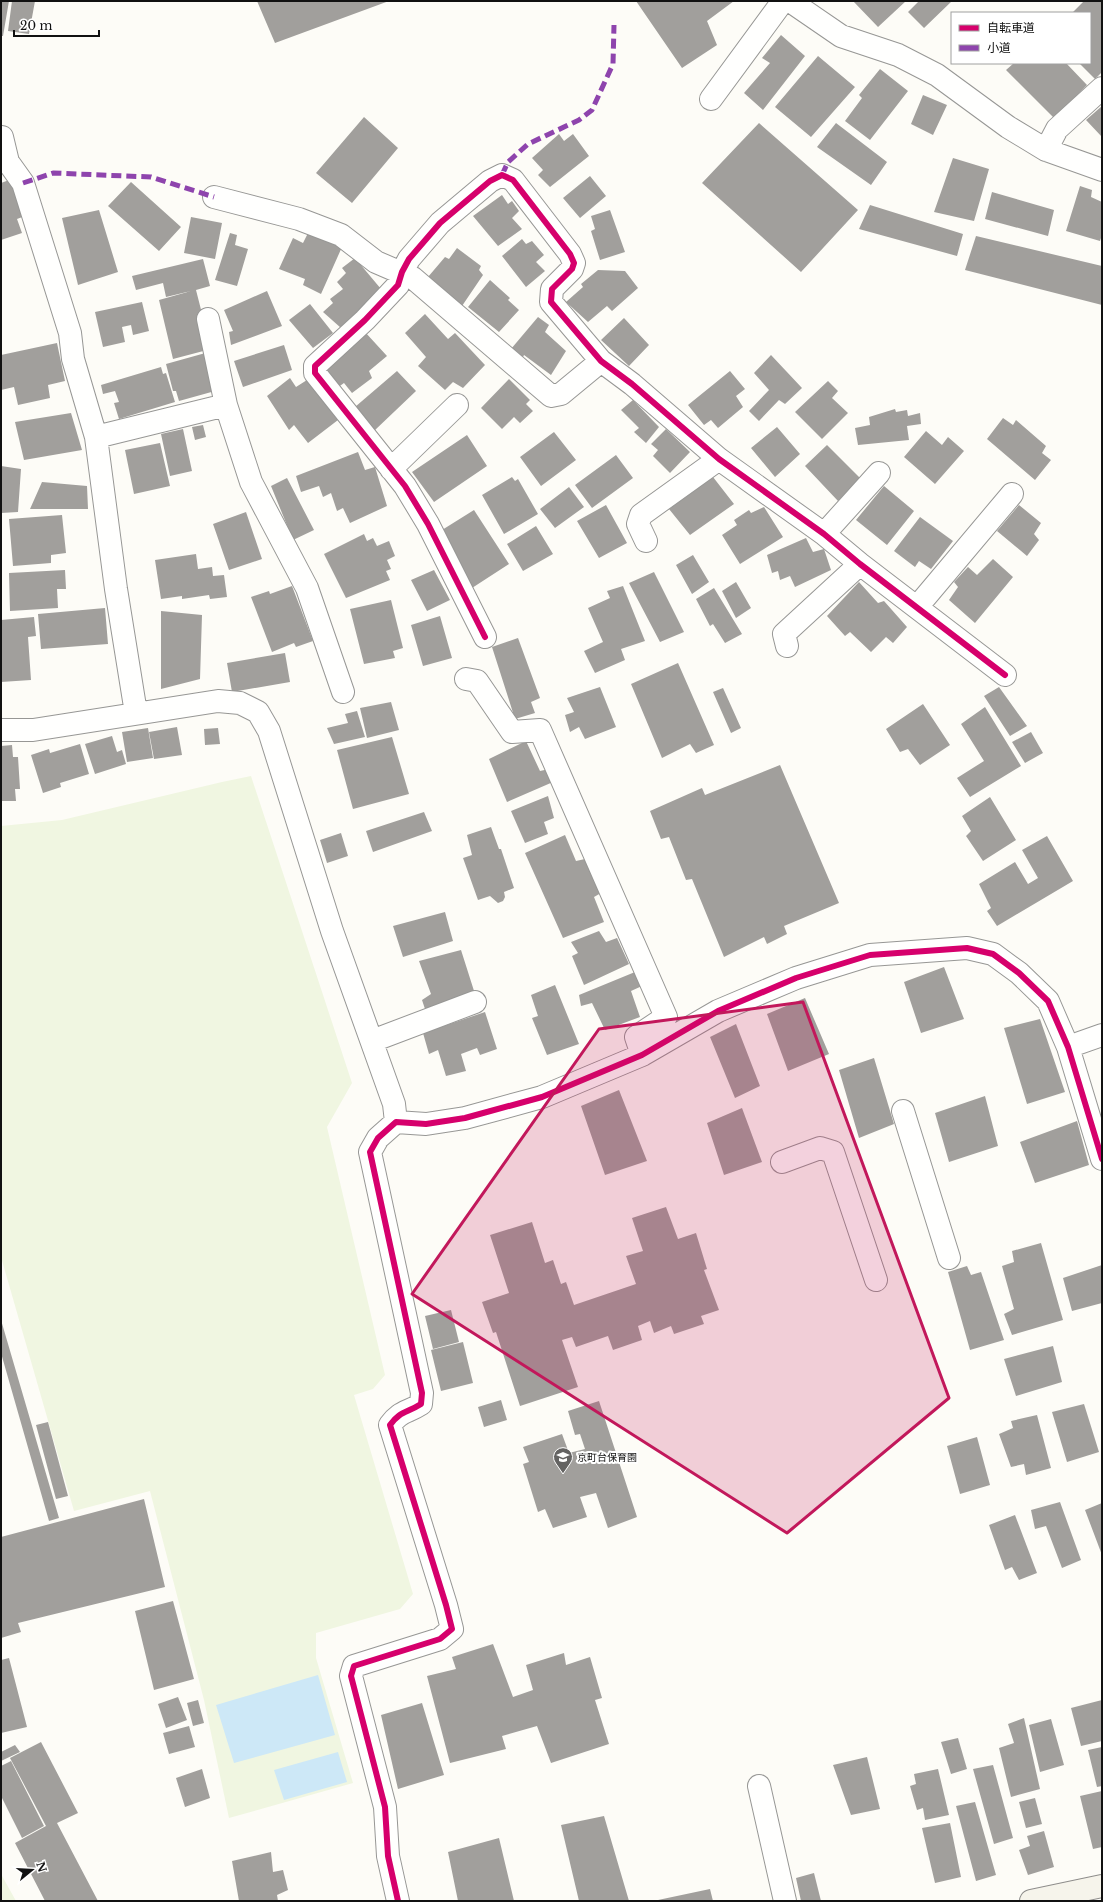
<svg xmlns="http://www.w3.org/2000/svg" width="1103" height="1902" font-family="'Libre Baskerville','Noto Sans JP',serif">
  <style>
    .pitch { fill: #f0f6e1 }
    .water { fill: #cde8f7 }
    .building { fill: #a19f9c }
    .lines { fill: none; stroke-linecap: round; stroke-linejoin: round }
    .minor-casing { stroke: #979795; stroke-width: 24 }
    .secondary-casing { stroke: #8e8d8b; stroke-width: 24 }
    .minor { stroke: #fffffe; stroke-width: 22 }
    .secondary { stroke: #f6f4eb; stroke-width: 22 }
    .quiet { stroke: #8e44ad; stroke-width: 5; stroke-dasharray: 10 5; stroke-linecap: butt }
    .cycleway-casing { stroke: #fff; stroke-width: 8 }
    .cycleway { stroke: #d6006c; stroke-width: 6 }
    .marked { fill: #c2185b; fill-opacity: 0.2; stroke: #c2185b; stroke-width: 3; stroke-linejoin: round }
    .labels { text-anchor: middle; stroke-width: 4; stroke-linejoin: round; paint-order: stroke }
    .poi-label { font-size: 10px; fill: #111; stroke: #fff; text-anchor: start }
  </style>
  <rect width="100%" height="100%" fill="#fdfcf7"/>
  <path class="pitch" d="M251 776 352 1083 327 1127 385 1375 373 1389 354 1395 413 1594 400 1609 316 1633V1658L353 1783 229 1818 204 1700 150 1491 74 1511 1 1257V826L62 820 222 782Z
    M1 1874 16 1901H1Z"/>
  <path class="water" d="M318 1675 335 1735 234 1763 216 1705Z
    M338 1752 347 1782 284 1800 274 1770Z"/>
  <path class="building" d="M1 1H9L3 36H1Z
    M12 1H35L29 34 8 31Z
    M257 1H389L275 43Z
    M636 1H734L707 21 717 45 682 68Z
    M853 1H906L878 27Z
    M919 1H952L924 28 908 12Z
    M1084 1H1102V72L1095 79 1079 63H1090V13H1072Z
    M781 35 805 56 763 110 744 93 770 63 762 58Z
    M818 56 855 87 811 137 775 107Z
    M1014 63H1066L1087 85 1055 119 1006 70Z
    M880 69 908 91 870 140 845 121 862 98 859 95Z
    M923 95 947 105 933 135 911 124Z
    M1102 106V137L1086 120Z
    M364 117 398 148 352 203 316 173Z
    M759 123 858 210 801 272 702 183Z
    M836 123 887 162 871 185 817 147Z
    M559 134 564 141 573 134 589 156 550 187 538 175 543 170 532 158Z
    M953 158 989 169 974 221 934 212Z
    M590 176 606 196 580 218 563 198Z
    M12 179 25 216 17 219 22 233 1 240V183Z
    M131 182 181 227 159 251 108 206Z
    M1080 186 1092 190 1091 197 1102 202V235L1100 241 1066 231Z
    M992 192 1054 210 1048 236 985 219Z
    M502 195 508 204 512 201 519 211 512 218 522 229 498 246 473 216Z
    M870 205 963 234 957 256 859 229Z
    M99 210 118 272 78 285 62 218Z
    M610 210 625 252 600 260 591 231 595 229 591 216Z
    M191 217 222 223 215 259 184 253Z
    M230 233 237 235 235 245 248 249 237 286 215 280Z
    M308 233 342 247 321 294 303 285 305 279 279 269 293 238 303 243Z
    M976 236 1102 266V305L965 270Z
    M522 239 526 244 532 241 544 255 536 262 545 271 526 287 502 256Z
    M457 248 481 266 479 270 483 275 462 306 428 277 445 257 449 259Z
    M355 258 381 289 341 328 323 312 333 303 330 299 343 289 337 282 346 273 342 268Z
    M203 259 210 286 196 290 211 349 173 359 159 300 191 291 166 297 163 283 136 290 132 276Z
    M598 270 625 271 638 288 612 311 607 306 588 322 566 302 583 287 581 284Z
    M490 280 510 298 508 300 519 310 499 332 468 307Z
    M267 291 282 326 231 345 229 332 233 331 224 310Z
    M142 302 149 331 133 335 131 325 122 327 125 342 103 347 95 312Z
    M310 304 333 333 313 348 289 320Z
    M425 314 448 339 455 333 485 365 463 388 453 382 445 390 418 366 426 357 405 333Z
    M538 317 549 325 545 332 566 351 551 375 524 355 522 359 511 349Z
    M624 318 649 345 629 366 601 340Z
    M365 332 387 356 369 371 372 378 352 393 344 383 337 388 324 372Z
    M57 343 65 381 48 385 50 398 18 405 14 387 1 390V355Z
    M284 345 292 370 243 387 234 361Z
    M209 352 215 391 179 401 176 391H173L166 364Z
    M771 355 802 388 785 404 779 400 759 421 749 411 769 390 754 373Z
    M161 367 163 374 166 373 175 402 119 419 114 403 119 402 115 391 103 394 101 385Z
    M397 371 416 391 374 431 355 407Z
    M730 371 745 389 736 396 743 407 718 428 711 420 704 425 688 405Z
    M290 378 296 387 307 380 338 420 308 443 294 425 289 430 267 396Z
    M509 379 530 400 526 404 533 411 520 423 514 417 502 429 481 408Z
    M828 381 838 391 832 398 848 413 822 439 795 412Z
    M633 400 659 427 646 443 634 432 639 428 621 410Z
    M895 409 896 412 907 410 908 416 920 413 921 424 907 426 909 440 858 445 855 428 870 425 869 417Z
    M71 413 82 450 24 460 15 422Z
    M1003 418 1013 425 1016 420 1046 446 1042 453 1051 460 1035 480 987 439Z
    M203 425 206 437 195 440 192 427Z
    M777 427 800 454 775 477 751 448Z
    M183 429 192 471 170 476 161 434Z
    M666 429 690 452 670 473 653 456 658 450 651 444Z
    M926 431 942 445 948 437 964 451 935 484 904 457Z
    M554 432 576 460 541 486 520 457Z
    M467 435 487 466 434 502 412 472Z
    M160 443 170 486 134 494 125 450Z
    M827 445 860 478 838 501 805 466Z
    M358 452 365 470 375 467 387 506 350 523 343 508 337 511 331 493 323 497 319 486 301 492 296 476Z
    M616 455 633 478 592 508 575 485Z
    M1 466 21 469 18 512 1 513Z
    M512 477 515 481 518 479 538 514 504 534 482 495Z
    M713 477 734 504 690 535 669 509Z
    M287 478 314 530 293 540 271 486Z
    M42 482 87 486 88 509H30Z
    M884 486 914 511 887 545 856 520Z
    M569 487 584 507 555 528 540 509Z
    M606 505 627 543 599 558 577 521Z
    M1019 505 1041 523 1034 534 1039 540 1027 556 997 531Z
    M764 507 783 537 740 564 722 535 737 525 734 520 749 510 751 513Z
    M474 510 509 564 472 588 442 530Z
    M246 512 262 559 229 570 213 524Z
    M62 515 66 553 51 555V563L13 566 9 519Z
    M920 517 953 541 931 569 919 561 915 567 894 551Z
    M536 526 553 554 523 571 507 544Z
    M364 534 367 541 373 538 377 546 389 541 395 556 387 560 391 569 386 571 390 580 346 598 324 554Z
    M806 538 813 552 824 549 831 570 795 587 790 576 780 580 778 571 772 573 767 555Z
    M196 554 198 569 212 567 213 576 224 575 227 597 210 599 209 595 182 599V596L161 599 155 560Z
    M693 555 709 582 692 594 676 565Z
    M993 559 1013 577 975 623 949 600 958 587 954 582 968 567 977 575Z
    M65 570 66 589H57L58 608 10 611 9 573Z
    M434 570 450 600 427 611 411 580Z
    M654 572 684 632 660 642 629 583Z
    M736 582 751 608 736 618 722 591Z
    M859 582 878 603 884 601 907 627 893 643 886 637 871 652 850 632 845 636 827 616Z
    M292 586 313 641 296 647 294 643 272 652 251 597 269 591 270 594Z
    M623 586 645 641 621 649 625 660 595 673 584 651 603 642 588 608 610 598 607 591Z
    M714 588 742 634 725 643 713 624 710 626 696 599Z
    M391 600 403 648 393 651 395 658 364 664 350 609Z
    M105 608 108 644 41 649 38 614Z
    M161 611 202 615 200 679 161 689Z
    M440 616 452 658 423 666 411 625Z
    M34 617 36 636 28 637 31 680 1 682V620Z
    M518 638 540 698 531 702 535 713 515 719 492 647Z
    M285 653 290 682 232 692 227 663Z
    M678 663 714 745 696 753 690 744 662 758 631 684Z
    M600 687 616 727 585 739 579 727 570 732 565 715 574 712 567 698Z
    M999 687 1027 726 1010 736 984 696Z
    M723 688 741 728 731 733 713 692Z
    M391 702 399 730 367 738 360 708Z
    M923 704 950 745 920 765 908 749 900 752 886 729Z
    M985 707 1021 766 970 797 957 778 984 761 961 724Z
    M357 711 365 737 334 744 327 728 348 723 345 714Z
    M177 727 182 755 154 759 149 732Z
    M148 728 153 758 127 762 122 732Z
    M218 728 220 744 205 745 204 729Z
    M1031 732 1043 753 1025 763 1012 742Z
    M112 736 117 752 122 750 126 764 95 774 85 744Z
    M392 737 409 794 353 809 337 750Z
    M526 741 540 771 549 769 553 782 507 802 489 759Z
    M80 744 89 774 60 783 61 787 43 793 31 755 49 749 50 753Z
    M12 745 13 757H18L20 789H15L16 801H1V746Z
    M780 765 839 903 784 926 787 934 767 944 764 937 724 957 692 879 686 880 669 837 661 839 650 811 702 788 705 795Z
    M548 796 554 818 544 822 548 834 525 843 511 811Z
    M990 797 1016 840 983 861 966 836 971 831 962 816Z
    M424 812 432 831 373 852 366 831Z
    M491 827 499 849H501L514 888 504 892 505 897 503 901 498 903 490 896 478 900 463 858 472 855 467 835Z
    M341 833 348 856 327 863 320 840Z
    M565 835 576 861 585 859 601 893 594 897 604 922 563 938 525 853Z
    M1047 836 1073 881 997 926 987 911 991 908 979 884 1015 862 1028 884 1038 878 1022 850Z
    M445 912 453 941 403 957 393 926Z
    M599 931 606 942 617 938 629 964 584 985 572 956 578 953 571 942Z
    M461 950 475 994 425 1009 422 1000 431 994 419 961Z
    M944 967 964 1019 921 1033 904 982Z
    M635 972 642 986 631 991 640 1017 605 1030 592 1003 581 1006 579 995Z
    M555 985 579 1044 547 1055 532 1018 538 1016 531 995Z
    M805 998 829 1054 788 1071 767 1014Z
    M485 1012 497 1049 480 1055 477 1048 461 1054 466 1071 446 1076 438 1050 429 1054 423 1033Z
    M1040 1019 1065 1092 1027 1104 1004 1028Z
    M736 1024 760 1086 735 1098 710 1037Z
    M874 1058 894 1124 859 1138 839 1070Z
    M619 1090 647 1161 605 1175 581 1106Z
    M985 1096 998 1146 949 1162 935 1113Z
    M742 1108 762 1162 724 1175 707 1123Z
    M1077 1121 1089 1165 1035 1183 1020 1142Z
    M666 1207 678 1239 696 1233 707 1269 704 1270 719 1310 701 1316 704 1324 674 1334 671 1326 654 1333 650 1321 638 1326 642 1340 613 1350 608 1336 576 1347 572 1337 562 1340 578 1387 520 1406 496 1332 493 1333 482 1302 509 1293 490 1235 532 1222 545 1263 553 1260 561 1284 566 1282 574 1305 636 1284 626 1256 643 1251 632 1218Z
    M1041 1243 1063 1320 1012 1335 1004 1314 1014 1309 1002 1266 1014 1262 1012 1251Z
    M1102 1265V1303L1072 1311 1063 1278Z
    M967 1266 971 1275 981 1272 1004 1340 970 1350 948 1272Z
    M451 1310 459 1342 433 1349 425 1316Z
    M1 1320 59 1518 49 1521 1 1353Z
    M463 1342 473 1383 441 1391 431 1350Z
    M1053 1346 1062 1382 1016 1396 1004 1359Z
    M501 1400 507 1420 484 1427 478 1407Z
    M599 1401 637 1517 608 1528 596 1493 580 1497 587 1517 553 1528 545 1509 538 1512 523 1464 529 1462 523 1447 562 1434 569 1453 585 1449 580 1434 575 1435 568 1411Z
    M1084 1404 1099 1452 1067 1462 1052 1412Z
    M1037 1415 1051 1468 1026 1475 1024 1464 1011 1467 999 1434 1013 1428 1011 1421Z
    M48 1422 68 1496 56 1499 36 1425Z
    M977 1437 990 1485 960 1494 947 1446Z
    M144 1499 165 1587 18 1623 21 1632 1 1638V1537Z
    M1060 1502 1081 1560 1062 1568 1046 1526 1035 1529 1031 1510Z
    M1102 1503V1555L1085 1510Z
    M1015 1515 1037 1573 1019 1580 1012 1567 1005 1570 989 1525Z
    M173 1601 194 1679 154 1690 135 1611Z
    M493 1644 513 1697 533 1690 526 1665 564 1653 566 1665 590 1657 602 1698 595 1700 609 1744 551 1763 537 1726 502 1736 506 1749 450 1763 427 1676 456 1669 452 1657Z
    M9 1658 27 1727 1 1733V1660Z
    M178 1697 187 1720 166 1728 158 1704Z
    M198 1700 204 1723 193 1726 187 1703Z
    M1102 1700V1741L1081 1746 1071 1708Z
    M422 1703 444 1775 398 1789 381 1715Z
    M1024 1718 1040 1789 1011 1797 999 1748 1014 1743 1008 1724Z
    M1051 1719 1064 1765 1040 1772 1029 1725Z
    M189 1726 195 1747 169 1754 163 1733Z
    M958 1738 967 1769 951 1774 941 1742Z
    M41 1742 78 1813 57 1823 98 1901H45L15 1843 46 1826 10 1758Z
    M15 1745 20 1752 1 1761V1752Z
    M1102 1747V1786L1097 1787 1088 1750Z
    M867 1757 880 1809 851 1815 833 1765Z
    M11 1761 44 1826 22 1838 1 1796V1766Z
    M993 1765 1013 1838 994 1844 973 1769Z
    M202 1769 210 1798 185 1807 176 1778Z
    M938 1769 949 1815 925 1820 923 1808 917 1810 910 1786 916 1784 914 1774Z
    M1102 1791V1847L1093 1849 1080 1796Z
    M1035 1798 1042 1824 1026 1828 1019 1802Z
    M975 1802 996 1875 976 1881 956 1806Z
    M604 1816 629 1901H579L561 1825Z
    M950 1823 961 1877 935 1883 922 1828Z
    M1044 1831 1054 1867 1028 1875 1019 1850 1030 1846 1027 1836Z
    M499 1838 514 1901H458L448 1852Z
    M271 1852 273 1872 283 1870 288 1890 277 1895 278 1901H239L232 1861Z
    M814 1873 821 1901H801L796 1878Z
    M710 1889 713 1901H658V1900Z"/>
  <g class="lines">
    <g class="minor-casing">
      <path id="minor" d="M790 1 841 36 898 55 937 75 1008 127 1046 150 1102 170
        M711 99 783 1
        M2 137 8 162 23 183 70 333 73 359 96 437 116 589 136 713
        M1046 150 1057 129 1102 88
        M214 197 299 219 341 235 376 262 413 278 551 396 561 394 601 361
        M208 319 226 405 251 482 307 588 343 692
        M96 437 226 405
        M391 469 457 405
        M824 534 879 473
        M646 541 638 524 641 515 719 459
        M917 607 1012 494
        M485 637 428 524 405 486 315 373V366L365 320 398 285 402 272 409 259 440 223 490 181 502 175 513 180 570 254 574 263 572 269 552 289 551 302 601 361 632 384 719 459 824 534 860 564 1005 675
        M787 646 784 634 860 564
        M466 679 477 681 512 732 540 730 666 1017 636 1037 642 1055
        M1 730H33L218 701 240 703 258 712 269 731 332 931 394 1104 396 1122
        M372 1041 475 1002
        M1068 1047 1102 1035
        M903 1111 949 1258
        M782 1162 820 1148 833 1152 876 1280
        M759 1786 785 1901
        M398 1901 388 1856 385 1807 351 1676 354 1666 440 1639 452 1629 446 1605 390 1425C400 1411 407 1413 421 1404L422 1393 370 1152 378 1138 396 1122 426 1124 465 1118 542 1097 642 1055 718 1011 796 978 870 955 967 948 993 954 1019 973 1048 1001 1068 1047 1102 1159"/>
    </g>
    <g class="secondary-casing">
      <path id="secondary" d="M1031 1901 1102 1886"/>
    </g>
    <use href="#minor" class="minor"/>
    <use href="#secondary" class="secondary"/>
    <path class="quiet" d="M502 175 508 162 528 144 579 120 592 110 613 64 614 25
      M23 183 53 173 151 177 214 197"/>
    <g class="cycleway-casing">
      <path id="cycleway" d="M485 637 428 524 405 486 315 373V366L365 320 398 285 402 272 409 259 440 223 490 181 502 175 513 180 570 254 574 263 572 269 552 289 551 302 601 361 632 384 719 459 824 534 860 564 1005 675
        M398 1901 388 1856 385 1807 351 1676 354 1666 440 1639 452 1629 446 1605 390 1425C400 1411 407 1413 421 1404L422 1393 370 1152 378 1138 396 1122 426 1124 465 1118 542 1097 642 1055 718 1011 796 978 870 955 967 948 993 954 1019 973 1048 1001 1068 1047 1102 1159"/>
    </g>
    <use href="#cycleway" class="cycleway"/>
  </g>
  <path class="marked" d="M803 1002 949 1398 787 1533 412 1294 599 1029Z"/>
  <defs>
    <g id="school-pin" transform="scale(1)"><path d="M0 17L-7.5 6A9.5 9.5 0 1 1 7.5 6Z" fill="#646362" stroke="#fff"/><path d="M0-5L7-2L0 1L-7-2ZM-4 1L0 2.5L4 1V4Q0 6-4 4Z" fill="#fff"/></g>
  </defs>
  <g fill-rule="evenodd">
    <use href="#school-pin" x="563" y="1457"/>
  </g>
  <g class="labels">
    <g class="poi-label">
      <text x="577" y="1461">京町台保育園</text>
    </g>
  </g>
  <rect width="1103" height="1902" fill="none" stroke="#111111" stroke-width="4"/>
  <rect x="951" y="12" width="140" height="52" fill="#ffffff" stroke="#a0a0a0"/>
  <rect x="959" y="25" width="20" height="6" fill="#d6006c" stroke="#a0a0a0"/>
  <text x="987" y="32" font-size="12" fill="#111111">自転車道</text>
  <rect x="959" y="45" width="20" height="6" fill="#8e44ad" stroke="#a0a0a0"/>
  <text x="987" y="52" font-size="12" fill="#111111">小道</text>
  <g transform="translate(32 1870) rotate(72)" stroke="#ffffff" stroke-width="3" paint-order="stroke">
  <path d="M0-3L7 15L0 10L-7 15Z" fill="#111111"/>
  <text y="-6" font-size="11" font-weight="bold" text-anchor="middle" fill="#111111">N</text>
  </g>
  <path d="M14 30v6h85v-6" fill="none" stroke="#111111" stroke-width="2"/>
  <text x="20" y="30" font-size="12" fill="#111111" stroke="#ffffff" stroke-width="3" paint-order="stroke">20 m</text>
</svg>
